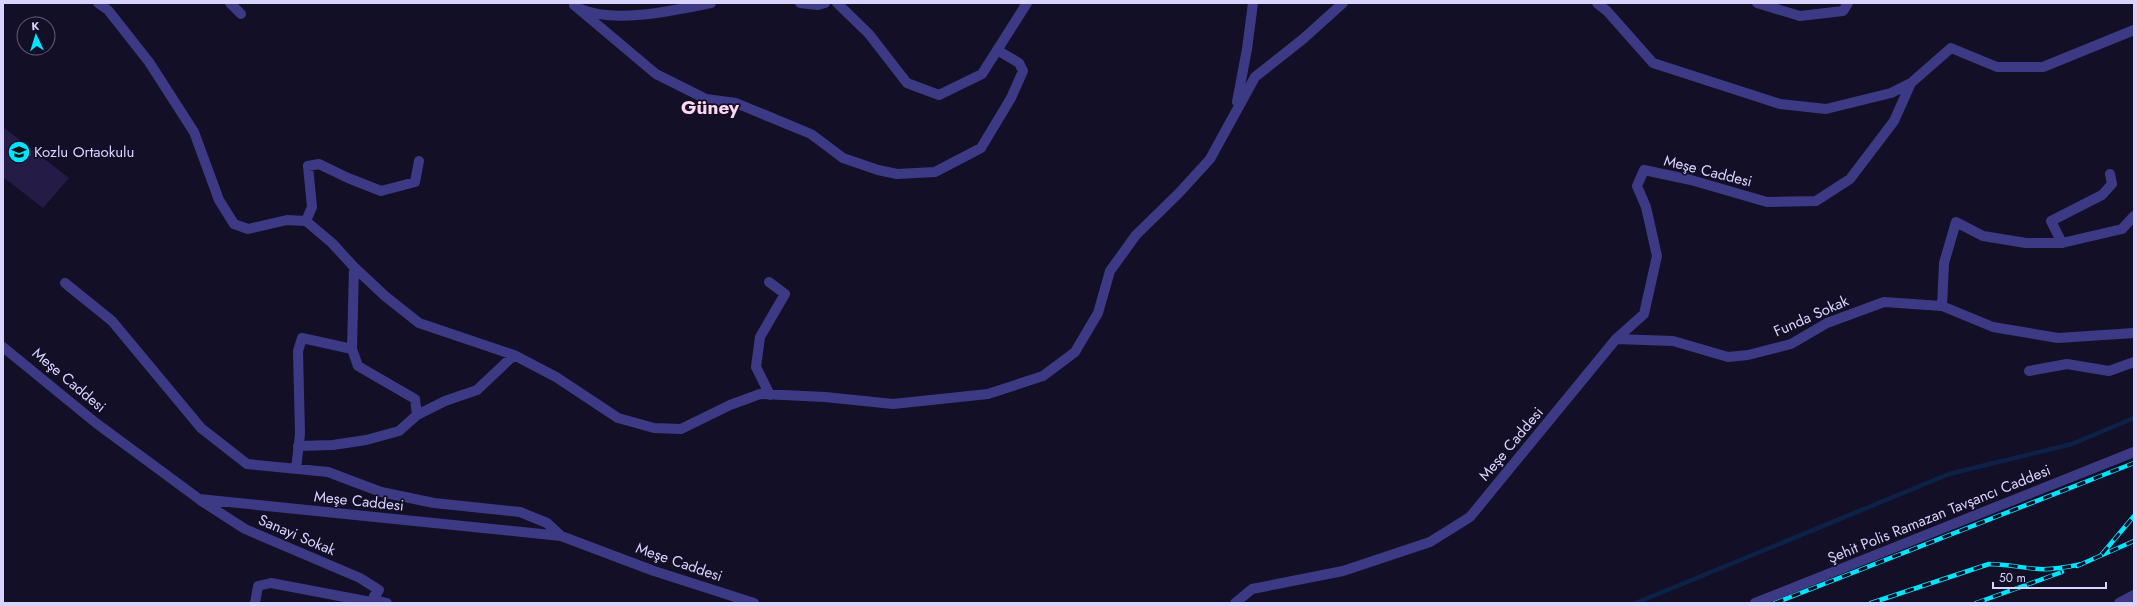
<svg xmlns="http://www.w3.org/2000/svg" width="2137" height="606" font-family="Jost,sans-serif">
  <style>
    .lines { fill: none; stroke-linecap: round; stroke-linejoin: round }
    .stream { stroke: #0c2248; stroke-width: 4.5 }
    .building { fill: #241b47 }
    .minor { stroke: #3d3a85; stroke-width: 10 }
    .rail-casing { stroke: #00e5ff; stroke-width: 4.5 }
    .rail { stroke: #130f26; stroke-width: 3; stroke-dasharray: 9; stroke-linecap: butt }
    .labels { text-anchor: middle; stroke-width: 3.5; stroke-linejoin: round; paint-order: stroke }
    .poi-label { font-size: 15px; fill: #d9d4ff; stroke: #130f26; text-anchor: start }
    .street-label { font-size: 15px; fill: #d9d4ff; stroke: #130f26 }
    .district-label { font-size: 19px; font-weight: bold; fill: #ffd6f0; stroke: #130f26 }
  </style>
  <rect width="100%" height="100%" fill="#130f26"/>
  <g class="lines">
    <path class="stream" d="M1636 603 1949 474 2072 444 2134 418"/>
  </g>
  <path class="building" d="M3 127 69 178 43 208 3 177Z"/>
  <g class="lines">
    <path class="minor" d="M98 3 108 10 149 62 194 132 219 200 234 224 248 229 287 220 306 221 332 243 354 267 385 296 419 323 514 355 556 377 618 418 654 428 681 429 730 405 760 394 825 397 893 404 988 394 1043 376 1075 352 1098 313 1110 271 1136 235 1179 193 1210 159 1255 77 1303 39 1343 3
      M230 3 241 14
      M800 3 818 5 825 3
      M837 3 869 34 907 83 939 95 982 74 1027 3
      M1597 3 1607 11 1653 63 1780 104 1826 109 1891 93 1911 83
      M1757 3 1800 16 1843 11 1848 3
      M574 5 656 74 706 99 736 103 811 134 843 158 878 170 897 174 935 172 981 148 1011 98 1023 71 1019 63 997 50
      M581 9C615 24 676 10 711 3
      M1237 102 1247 49 1253 3
      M306 221 312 207 308 166 319 164 348 178 381 191 415 182 419 161
      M2062 243 2051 221 2102 195 2112 184 2110 174
      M769 282 785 294 760 337 756 367 770 395
      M65 283 112 321 201 428 247 464 328 472 381 492 434 503 520 512 547 523 561 536
      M1942 306 1944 263 1956 222 1983 236 2026 243H2062L2122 229 2134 216
      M1616 339 1673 341 1728 357 1748 355 1791 344 1827 323 1884 302 1942 306 1993 327 2058 338 2134 333
      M3 347 96 423 199 499 561 536 654 571 754 603
      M352 349 354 267
      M2029 371 2067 364 2109 371 2134 362
      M417 415 445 401 477 390 514 355
      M296 469 300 434 298 351 302 338 352 349 358 366 415 399 417 415 399 431 366 440 333 445 298 446
      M200 500 245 529 360 578 379 590 371 602 271 583 258 586 255 603
      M374 596 379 601 387 603
      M1235 603 1252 589 1343 571 1430 542 1470 517 1616 339 1644 314 1657 256 1646 207 1637 186 1644 170 1691 180 1767 202 1816 201 1850 179 1894 121 1911 83 1951 48 1997 67H2043L2134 30
      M1755 603 2134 452
      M2119 603 2134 595"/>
    <g class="rail-casing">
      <path id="rail" d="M2102 554 2134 516
        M2077 566 2134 541
        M1775 603 2134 463
        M1871 603 1989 564C2007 564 2022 568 2039 569 2054 570 2067 567 2082 564
        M1976 603 2062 572"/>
    </g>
    <use href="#rail" class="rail"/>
  </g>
  <defs>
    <g id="school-disc" transform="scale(1.15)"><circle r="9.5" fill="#00e5ff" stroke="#130f26"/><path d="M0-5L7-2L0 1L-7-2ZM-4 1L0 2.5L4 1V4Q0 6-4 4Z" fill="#111"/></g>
  </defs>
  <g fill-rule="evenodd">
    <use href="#school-disc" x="19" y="152"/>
  </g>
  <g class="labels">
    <g class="poi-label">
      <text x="34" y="157">Kozlu Ortaokulu</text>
    </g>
    <g class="street-label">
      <text transform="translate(1708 171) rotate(14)" y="5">Meşe Caddesi</text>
      <text transform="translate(1811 316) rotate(-24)" y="5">Funda Sokak</text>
      <text transform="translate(69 380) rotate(40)" y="5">Meşe Caddesi</text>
      <text transform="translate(1511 444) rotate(-50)" y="5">Meşe Caddesi</text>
      <text transform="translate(359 501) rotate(6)" y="5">Meşe Caddesi</text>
      <text transform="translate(1939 514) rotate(-22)" y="5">Şehit Polis Ramazan Tavşancı Caddesi</text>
      <text transform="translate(297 535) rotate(23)" y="5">Sanayi Sokak</text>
      <text transform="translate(679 562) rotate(19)" y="5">Meşe Caddesi</text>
    </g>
    <g class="district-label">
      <text x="710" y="114">Güney</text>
    </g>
  </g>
  <rect width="2137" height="606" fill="none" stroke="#d9d4ff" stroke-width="8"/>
  <g transform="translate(36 36) rotate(356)"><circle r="19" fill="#130f26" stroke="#625e7d"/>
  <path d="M0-3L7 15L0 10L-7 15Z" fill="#00e5ff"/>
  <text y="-6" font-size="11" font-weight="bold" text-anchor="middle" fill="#d9d4ff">K</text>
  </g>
  <path d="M1993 582v6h113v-6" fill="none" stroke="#d9d4ff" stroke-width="2"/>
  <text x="1999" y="582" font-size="12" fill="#d9d4ff" stroke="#130f26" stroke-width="3" paint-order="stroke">50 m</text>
</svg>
